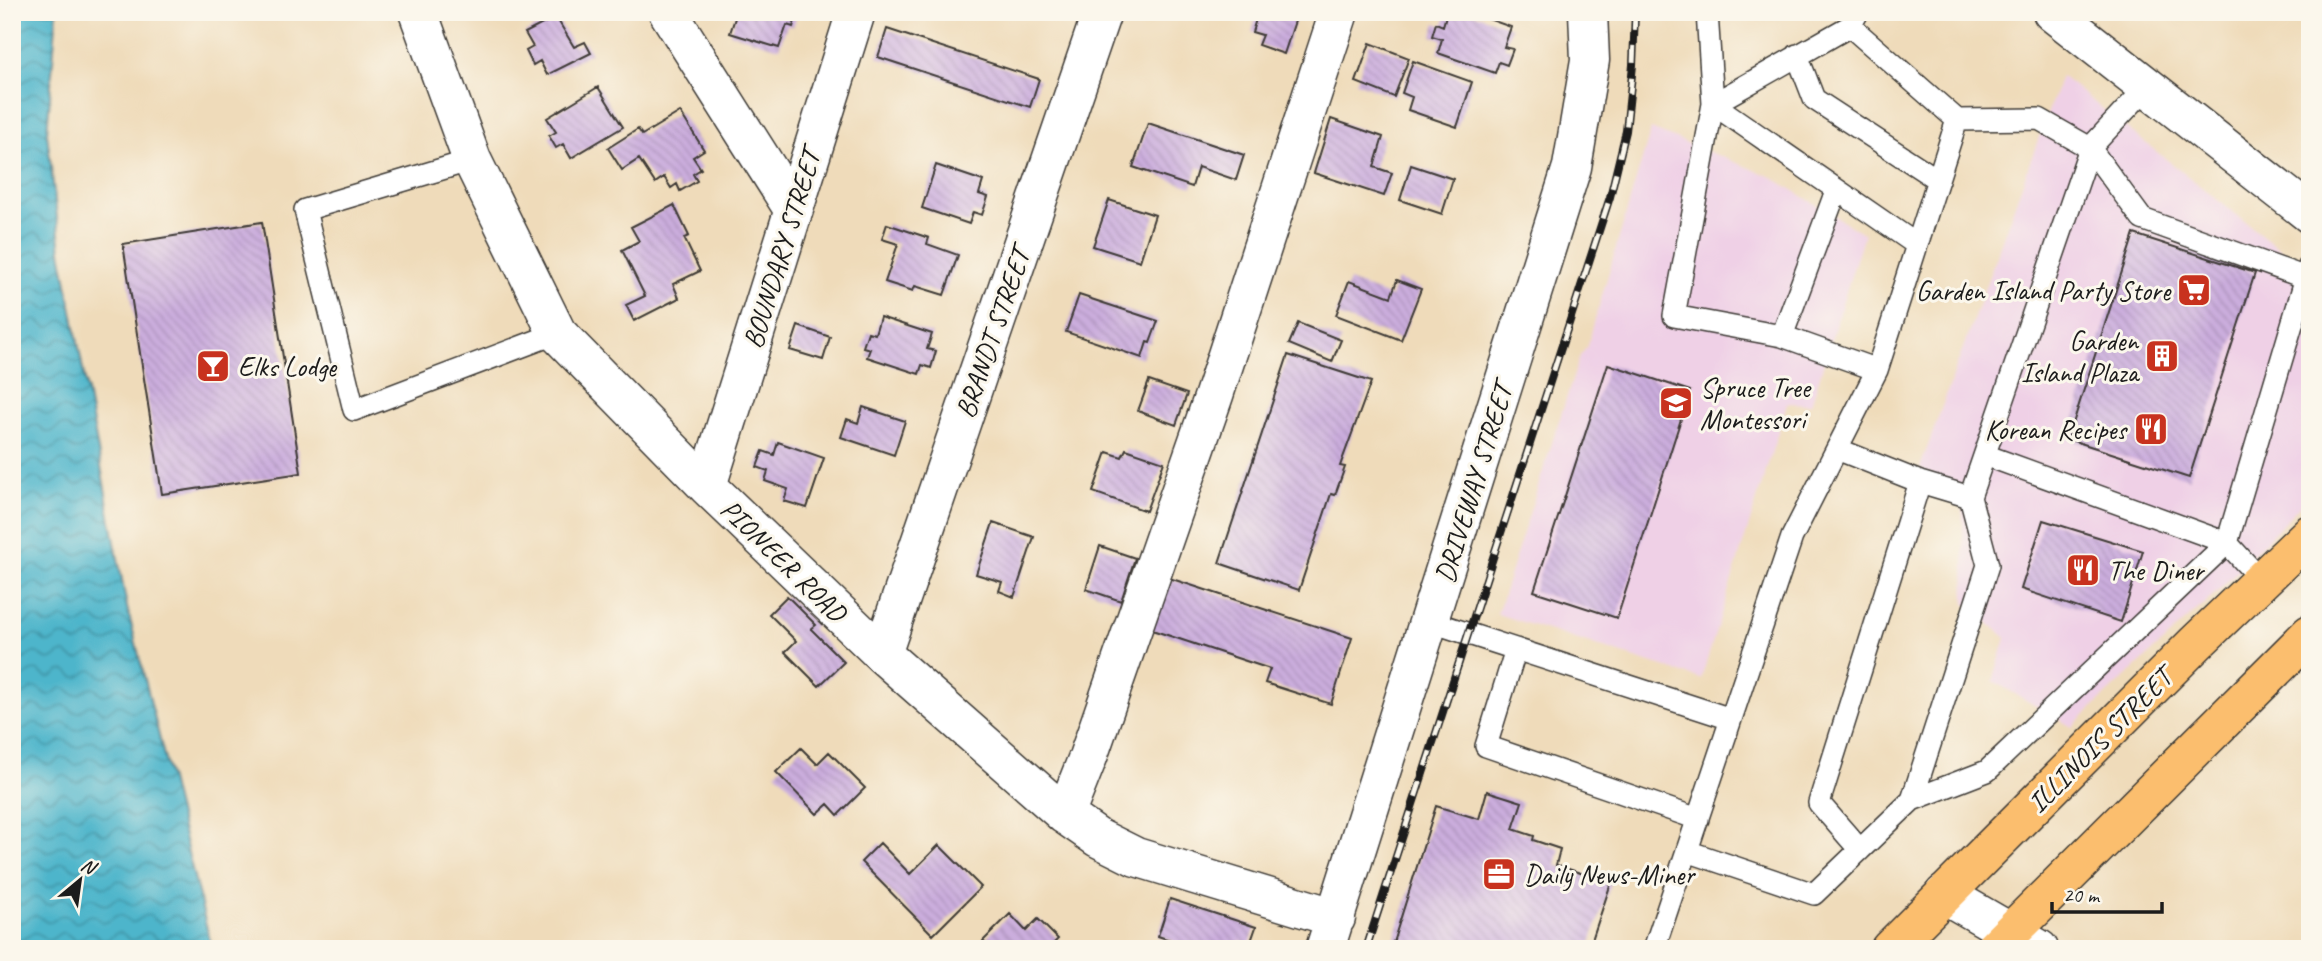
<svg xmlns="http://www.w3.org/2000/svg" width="2322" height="961" font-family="Caveat,sans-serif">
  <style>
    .built { fill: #efd0e6 }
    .water { fill: url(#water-waves); stroke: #346874; stroke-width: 2 }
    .building { fill: url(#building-back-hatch) }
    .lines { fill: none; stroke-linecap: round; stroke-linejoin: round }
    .service-casing { stroke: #3c3934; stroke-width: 24 }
    .minor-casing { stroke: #3c3934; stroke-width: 41 }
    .tertiary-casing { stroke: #3c3934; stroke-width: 41 }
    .primary-casing { stroke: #3c3934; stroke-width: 41 }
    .service { stroke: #fff; stroke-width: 21 }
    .minor { stroke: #fff; stroke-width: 38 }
    .tertiary { stroke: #fff; stroke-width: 38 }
    .primary { stroke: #fbbe6e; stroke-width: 38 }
    .rail-casing { stroke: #1c1c1c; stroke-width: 8 }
    .rail { stroke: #fbf7ec; stroke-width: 5; stroke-dasharray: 16; stroke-linecap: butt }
    .labels { text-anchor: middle; stroke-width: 6; stroke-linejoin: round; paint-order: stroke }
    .street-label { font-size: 28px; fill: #1c1c1c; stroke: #fbf7ec }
    .poi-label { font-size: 28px; fill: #1c1c1c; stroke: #fbf7ec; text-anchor: start }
  </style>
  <defs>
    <pattern id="water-waves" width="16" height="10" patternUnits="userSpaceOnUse" patternTransform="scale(1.75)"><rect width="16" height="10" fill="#4db5cb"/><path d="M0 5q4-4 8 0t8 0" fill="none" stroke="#3f92a4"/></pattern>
    <pattern id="building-back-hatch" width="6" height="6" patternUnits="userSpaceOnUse" patternTransform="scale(1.75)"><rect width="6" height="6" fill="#cbaddd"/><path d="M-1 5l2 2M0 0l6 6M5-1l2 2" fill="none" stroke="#ae94bd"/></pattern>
  </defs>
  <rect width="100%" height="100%" fill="#fbf7ec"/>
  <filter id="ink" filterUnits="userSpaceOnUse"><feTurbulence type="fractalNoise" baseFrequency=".0143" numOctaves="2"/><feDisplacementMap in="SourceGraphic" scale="14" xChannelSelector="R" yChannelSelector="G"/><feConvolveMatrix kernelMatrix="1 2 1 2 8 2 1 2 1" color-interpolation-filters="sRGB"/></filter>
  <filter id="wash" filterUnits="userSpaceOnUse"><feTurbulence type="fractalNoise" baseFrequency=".00686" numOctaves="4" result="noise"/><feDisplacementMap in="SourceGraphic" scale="28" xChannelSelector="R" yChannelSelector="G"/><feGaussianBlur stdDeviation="1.57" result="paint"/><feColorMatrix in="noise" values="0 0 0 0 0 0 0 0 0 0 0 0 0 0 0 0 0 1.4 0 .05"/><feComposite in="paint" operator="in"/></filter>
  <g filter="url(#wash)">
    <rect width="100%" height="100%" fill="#efdbba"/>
    <path class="built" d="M2061 76 2310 273V495L2221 588 2072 727 1993 681 2006 638 1965 603 1962 496 1920 468Z
      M1651 129 1770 176 1864 234 1811 404 1787 403 1701 679 1497 614 1580 356 1587 347Z"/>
    <path class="water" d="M12 12H57L47 133 61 251 127 607 212 949H17L12 928Z"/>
    <g id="blocks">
      <path class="building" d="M737 12H798L793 27 787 25 779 48 730 33Z
        M1270 12H1288L1297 15 1284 54 1258 45 1262 35 1252 32 1258 13 1268 16Z
        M1447 12H1469L1511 27 1504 47 1513 49 1507 65 1499 62 1495 73 1438 53 1442 39 1432 36 1436 23 1443 26Z
        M556 17 574 47 585 42 591 53 547 75 540 61 533 65 526 51 533 47 525 33Z
        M887 29 1039 79 1030 107 878 57Z
        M1370 43 1409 58 1394 97 1356 82Z
        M1413 61 1472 82 1457 127 1408 110 1412 97 1402 93Z
        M598 87 623 127 571 158 563 144 556 148 549 136 556 132 547 118Z
        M680 112 704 150 693 157 701 169 693 174 697 181 680 191 677 184 671 188 664 177 655 183 639 159 622 170 608 148 638 129 642 135Z
        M1331 119 1383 137 1374 167 1392 173 1384 196 1314 173Z
        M1148 123 1244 155 1236 180 1198 167 1192 187 1133 167Z
        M936 165 983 181 979 194 988 197 982 215 973 212 969 224 922 208Z
        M1411 165 1453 179 1442 214 1400 200Z
        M1109 200 1155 215 1140 261 1093 246Z
        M674 205 689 236 684 238 700 271 673 284 679 298 634 321 626 305 645 296 622 250 639 241 631 227Z
        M262 222 301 473 162 494 123 244Z
        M887 224 929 238 927 244 958 255 944 295 915 286 913 291 885 282 898 244 882 239Z
        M2134 234 2255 273 2189 478 2068 439Z
        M1397 280 1421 289 1401 340 1336 315 1349 281 1391 297Z
        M1079 295 1158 321 1150 343 1147 342 1142 358 1066 332Z
        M880 317 932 334 927 349 936 351 931 368 922 365 919 374 867 357 870 349 863 347 868 332 875 334Z
        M1298 323 1341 340 1332 362 1289 344Z
        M798 326 830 337 823 360 790 350Z
        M1288 355 1371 382 1340 466 1345 467 1335 495 1331 494 1299 590 1219 563Z
        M1608 364 1690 391 1617 618 1534 591Z
        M1149 381 1187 394 1176 425 1138 411Z
        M863 407 905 421 894 455 841 437 847 419 858 423Z
        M778 442 824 458 807 508 784 501 788 489 765 481 768 471 757 467 763 451 774 455Z
        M1126 449 1164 462 1146 511 1093 492 1107 452 1122 457Z
        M2043 520 2143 551 2121 622 2021 589Z
        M993 523 1034 537 1014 597 999 591 1002 582 976 574Z
        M1100 546 1135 558 1121 601 1086 589Z
        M1163 576 1352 638 1331 704 1265 683 1270 669 1146 628Z
        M787 596 816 625 811 629 844 662 819 686 785 652 796 641 769 614Z
        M801 748 817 764 829 752 865 788 838 815 828 804 817 814 776 772Z
        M1487 791 1522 802 1513 829 1534 836 1533 840 1560 849 1556 865 1611 883 1589 949H1391L1436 806 1479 819Z
        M880 843 910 874 939 845 981 887 933 935 861 862Z
        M1170 899 1256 927 1250 944 1240 941 1237 949H1196L1158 936Z
        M1010 914 1026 931 1038 919 1058 939 1048 949H991L983 941Z"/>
    </g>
  </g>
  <g filter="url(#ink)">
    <use href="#blocks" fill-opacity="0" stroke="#3c3934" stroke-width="2"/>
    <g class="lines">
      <g class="service-casing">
        <path id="service" d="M1707 12 1713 104 1917 245
          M1858 12 1850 26 1957 120 2039 119 2090 148 2142 219 2306 278
          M1850 26 1713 104 1674 316 1782 336 1877 370
          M1797 55 1814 99 1938 180
          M472 160 305 210 354 410 557 333
          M1782 336 1836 191
          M1837 449 1920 482 1970 497
          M1985 455 2227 543 2261 580
          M1429 621 1731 719
          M1516 649 1486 746 1698 819
          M1912 800 1988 565 1970 497 2090 148 2147 87
          M1860 850 1819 803 1920 482
          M1687 851 1814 894 1912 800 1987 771 2227 543 2310 264
          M1654 949 1792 537 1877 370 1957 120"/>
      </g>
      <g class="minor-casing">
        <path id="minor" d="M418 12 472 160 557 333 707 486 882 654 1065 815 1098 838 1136 857 1336 918
          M668 12 793 209
          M707 486 856 12
          M882 654 1102 12
          M1065 815 1088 757 1214 395 1339 12
          M1944 894 2039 949
          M1325 949 1572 167 1590 60 1588 12"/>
      </g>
      <g class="tertiary-casing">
        <path id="tertiary" d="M2052 12 2310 214"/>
      </g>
      <g class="primary-casing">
        <path id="primary" d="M1890 949 2196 643 2310 534
          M1994 949 2310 634"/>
      </g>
      <use href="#service" class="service"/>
      <use href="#minor" class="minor"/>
      <use href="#tertiary" class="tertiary"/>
      <use href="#primary" class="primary"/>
      <g class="rail-casing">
        <path id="rail" d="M1366 949 1610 197 1626 131 1633 65 1635 12"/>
      </g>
      <use href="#rail" class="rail"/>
    </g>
  </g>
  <defs>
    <g id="supermarket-square" transform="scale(1.75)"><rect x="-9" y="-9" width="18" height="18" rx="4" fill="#c8321e" stroke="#fbf7ec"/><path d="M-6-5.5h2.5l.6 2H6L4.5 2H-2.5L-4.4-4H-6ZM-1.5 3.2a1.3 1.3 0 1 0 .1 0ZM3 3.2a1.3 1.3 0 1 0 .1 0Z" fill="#fff"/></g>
    <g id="building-square" transform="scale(1.75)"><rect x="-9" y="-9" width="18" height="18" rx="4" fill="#c8321e" stroke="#fbf7ec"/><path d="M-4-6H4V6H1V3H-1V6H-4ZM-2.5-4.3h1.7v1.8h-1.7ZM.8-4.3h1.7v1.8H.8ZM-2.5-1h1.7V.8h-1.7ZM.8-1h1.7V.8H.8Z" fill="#fff"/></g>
    <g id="bar-square" transform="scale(1.75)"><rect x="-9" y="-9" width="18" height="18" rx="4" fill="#c8321e" stroke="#fbf7ec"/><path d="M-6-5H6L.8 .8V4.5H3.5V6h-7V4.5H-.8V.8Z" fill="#fff"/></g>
    <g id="school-square" transform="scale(1.75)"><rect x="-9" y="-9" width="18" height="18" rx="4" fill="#c8321e" stroke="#fbf7ec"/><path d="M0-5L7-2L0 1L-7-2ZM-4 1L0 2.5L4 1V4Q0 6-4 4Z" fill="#fff"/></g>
    <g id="restaurant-square" transform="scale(1.75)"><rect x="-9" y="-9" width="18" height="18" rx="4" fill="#c8321e" stroke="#fbf7ec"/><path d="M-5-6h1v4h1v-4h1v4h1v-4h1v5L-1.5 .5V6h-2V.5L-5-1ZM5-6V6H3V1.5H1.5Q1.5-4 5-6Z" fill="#fff"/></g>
    <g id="office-square" transform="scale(1.75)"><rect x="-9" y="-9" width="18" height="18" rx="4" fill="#c8321e" stroke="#fbf7ec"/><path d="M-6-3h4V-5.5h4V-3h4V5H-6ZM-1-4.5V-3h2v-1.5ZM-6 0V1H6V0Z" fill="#fff"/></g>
  </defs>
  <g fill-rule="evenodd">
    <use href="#supermarket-square" x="2194" y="290"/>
    <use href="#building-square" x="2162" y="356"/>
    <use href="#bar-square" x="213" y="366"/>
    <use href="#school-square" x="1676" y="403"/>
    <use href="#restaurant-square" x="2151" y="429"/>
    <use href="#restaurant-square" x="2083" y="570"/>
    <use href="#office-square" x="1499" y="874"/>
  </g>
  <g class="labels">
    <g class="street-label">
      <text transform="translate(781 249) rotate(-73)" y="10">BOUNDARY STREET</text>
      <text transform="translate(992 333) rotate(-71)" y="10">BRANDT STREET</text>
      <text transform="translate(1473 483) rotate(-73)" y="10">DRIVEWAY STREET</text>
      <text transform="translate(784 560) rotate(44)" y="10">PIONEER ROAD</text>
      <text transform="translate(2099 740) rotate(-45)" y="10">ILLINOIS STREET</text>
    </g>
    <g class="poi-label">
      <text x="2170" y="300" text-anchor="end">Garden Island Party Store</text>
      <text x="2138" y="350" text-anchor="end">Garden<tspan x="2138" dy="32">Island Plaza</tspan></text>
      <text x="238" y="376">Elks Lodge</text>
      <text x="1700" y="397">Spruce Tree<tspan x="1700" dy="32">Montessori</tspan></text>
      <text x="2126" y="439" text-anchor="end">Korean Recipes</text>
      <text x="2108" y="580">The Diner</text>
      <text x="1524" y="884">Daily News-Miner</text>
    </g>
  </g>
  <rect width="2322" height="961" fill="none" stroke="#fbf7ec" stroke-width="42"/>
  <g transform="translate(80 880) rotate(29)" stroke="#fbf7ec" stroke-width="5" paint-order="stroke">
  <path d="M0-5L12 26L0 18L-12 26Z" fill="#1c1c1c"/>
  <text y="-10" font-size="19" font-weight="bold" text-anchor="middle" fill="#1c1c1c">N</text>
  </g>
  <path d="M2052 902v10h110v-10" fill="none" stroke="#1c1c1c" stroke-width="3.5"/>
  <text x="2063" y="902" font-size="21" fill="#1c1c1c" stroke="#fbf7ec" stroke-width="5" paint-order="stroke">20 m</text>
</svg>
